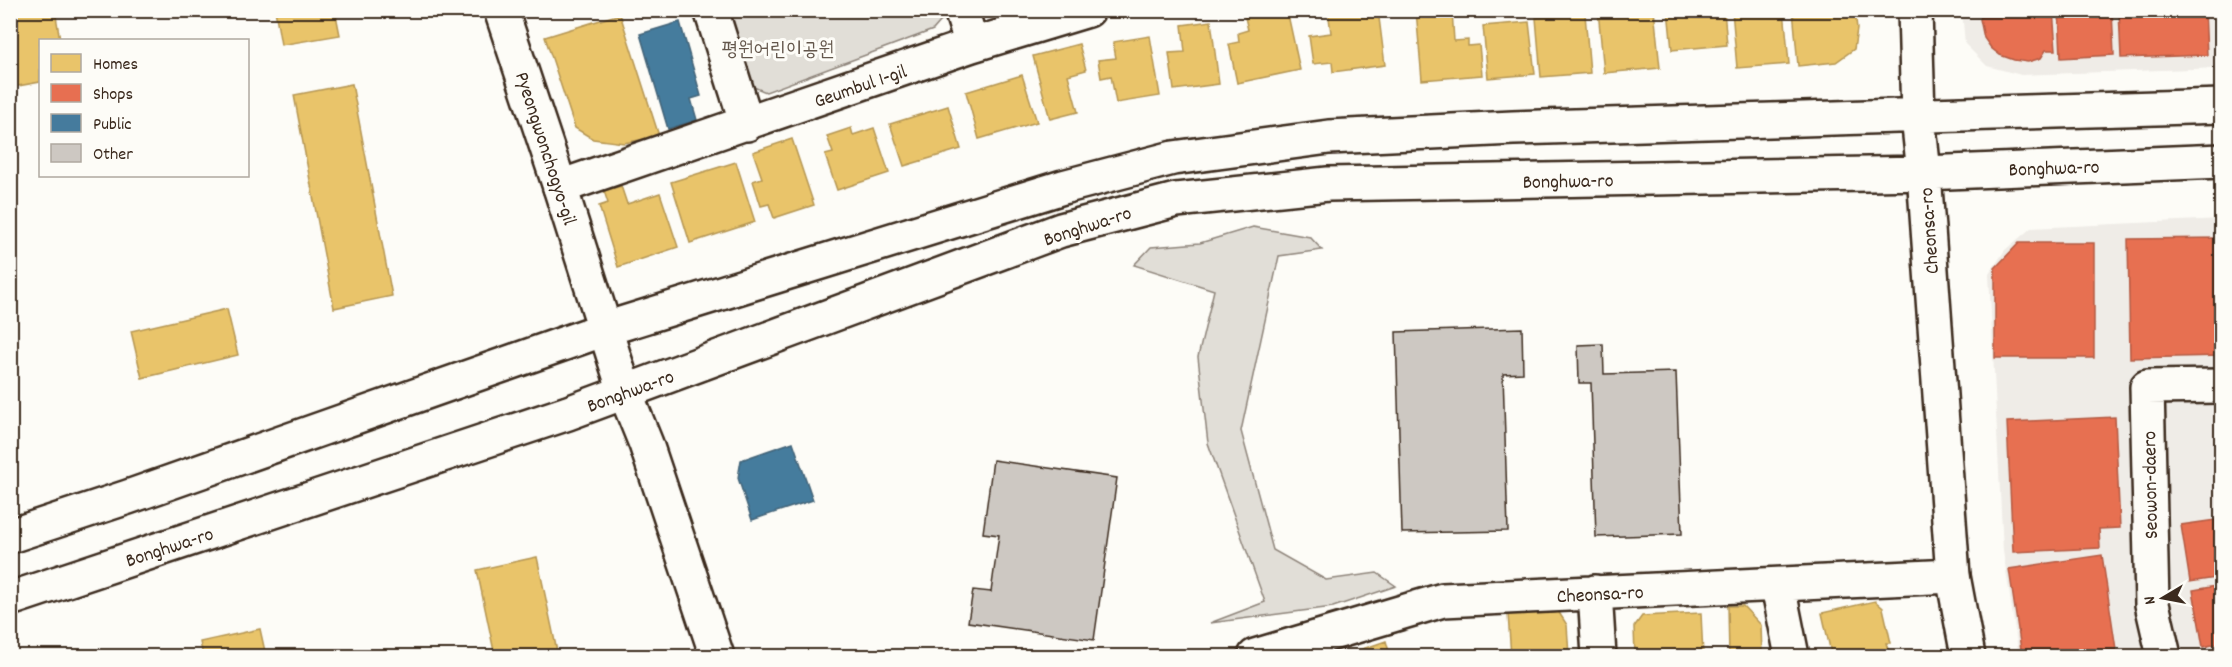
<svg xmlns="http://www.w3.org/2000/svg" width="2232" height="667" font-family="Dekko,'Poor Story',sans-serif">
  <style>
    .built { fill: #efece7 }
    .green { fill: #e1ded7; stroke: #8e847a; stroke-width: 1.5 }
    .homes { fill: #e9c46a; stroke: #b59653; stroke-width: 1.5 }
    .shops { fill: #e76f51; stroke: #b35a42; stroke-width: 1.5 }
    .public { fill: #457b9d; stroke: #426377; stroke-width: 1.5 }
    .building { fill: #cdc8c2; stroke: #3b2a1e; stroke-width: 1.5 }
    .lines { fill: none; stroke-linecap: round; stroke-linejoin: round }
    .minor-casing { stroke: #3b2a1e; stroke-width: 38 }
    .tertiary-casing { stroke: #3b2a1e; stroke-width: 38 }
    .minor { stroke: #fdfcf7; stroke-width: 33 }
    .tertiary { stroke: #fdfcf7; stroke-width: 33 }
    .labels { text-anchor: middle; stroke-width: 6; stroke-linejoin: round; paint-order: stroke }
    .park-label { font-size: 20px; fill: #64574c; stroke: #fdfcf7 }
    .street-label { font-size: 20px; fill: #3b2a1e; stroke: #fdfcf7 }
  </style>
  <rect width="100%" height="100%" fill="#fdfcf7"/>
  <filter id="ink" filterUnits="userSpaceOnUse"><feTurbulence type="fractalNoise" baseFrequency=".0167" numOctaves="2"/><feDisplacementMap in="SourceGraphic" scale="12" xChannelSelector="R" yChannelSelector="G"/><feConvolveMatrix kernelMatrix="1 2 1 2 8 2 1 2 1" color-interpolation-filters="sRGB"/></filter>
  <g filter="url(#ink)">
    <path class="built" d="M1962 11H2221V68L2021 75 1987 66 1965 44Z
      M2221 219V656H2019L2003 551 1989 274 2005 250 2031 228Z"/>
    <path class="green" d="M946 10 947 14 933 30 766 92 746 84 726 11Z
      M1253 227 1310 237 1322 250 1279 256 1241 431 1273 550 1326 580 1377 573 1396 586 1333 607 1210 623 1265 602 1208 443 1198 357 1214 290 1134 265 1151 247 1200 243Z"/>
    <path class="homes" d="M10 10H55L60 40H40V82L12 87Z
      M275 10H335L340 35 281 45Z
      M990 10H1015L998 16 994 15Z
      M1255 10H1287L1300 70 1237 83 1229 44 1239 42 1238 33 1248 30 1244 13Z
      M1328 10H1378L1385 65 1333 72 1332 62 1313 64 1309 36 1331 33Z
      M1416 10H1452L1454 41 1468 40V46L1479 45 1482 75 1422 80Z
      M1598 10H1654L1660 68 1604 73Z
      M1668 10H1724L1727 45 1672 50Z
      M1732 10H1784L1789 64 1737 68Z
      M1793 10H1855L1857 29 1854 49 1836 62 1798 66Z
      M2216 10H2222V57L2218 58Z
      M620 14 659 136 624 143 593 139 575 128 545 37Z
      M1585 14 1590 73 1541 77 1536 18Z
      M1211 21 1219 84 1174 90 1169 53 1185 52 1182 25Z
      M1529 22 1535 74 1488 78 1483 26Z
      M1150 36 1160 96 1116 103 1111 76 1101 78 1098 60 1116 58 1113 42Z
      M1079 44 1086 70 1068 75 1078 112 1050 119 1033 56Z
      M1022 75 1037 122 979 139 966 92Z
      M352 84 392 296 334 308 294 95Z
      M948 106 961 149 904 166 890 124Z
      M851 128 853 135 874 128 889 173 837 190 825 155 833 153 827 136Z
      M792 139 814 205 774 218 769 204 761 206 753 181 762 178 753 152Z
      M736 162 755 222 690 243 671 182Z
      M621 186 627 204 660 193 678 247 618 267 599 206 608 203 604 191Z
      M227 309 238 355 142 378 131 331Z
      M537 557 558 656H495L477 570Z
      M1875 601 1883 608 1891 643H1886L1889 653 1873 656H1837L1836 651 1831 653 1822 613Z
      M1728 606H1743L1761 625 1762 656H1729Z
      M1558 611 1567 625 1569 656H1511L1508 614Z
      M1701 613 1703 656H1635L1634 627 1642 616Z
      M260 629 266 656H203L200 642Z
      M1386 641 1390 655 1396 653 1397 656H1342Z"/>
    <path class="shops" d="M1984 10H2053L2056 50H2046L2041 58 2028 62 2014 60 2000 55 1991 48 1984 38 1980 19Z
      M2059 10H2112L2114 55 2061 58Z
      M2119 10H2205L2207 55 2121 58Z
      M2221 238 2222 356 2130 358 2128 239Z
      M2019 243H2094V358H1995V268Z
      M2115 417 2120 528 2099 529 2100 548 2013 552 2007 422Z
      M2222 519V577L2190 582 2181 525Z
      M2102 555 2117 656H2022L2009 569Z
      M2222 585V643L2203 647 2193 590Z"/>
    <path class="public" d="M680 22 701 96 691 99 697 120 668 129 640 34Z
      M793 442 813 500 752 520 738 478 741 460Z"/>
    <path class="building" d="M1522 328 1523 373 1503 374 1508 531 1402 533 1396 332Z
      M1603 344 1604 374 1676 372 1682 534 1596 537 1591 383H1579L1578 345Z
      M993 460 1117 478 1094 640 968 622 973 590 991 592 999 535 983 533Z"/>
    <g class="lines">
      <g class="minor-casing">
        <path id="minor" d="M711 10 747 124
          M961 10 972 45
          M560 187 972 45 1088 10
          M1778 586 1792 656
          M1595 592 1599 656
          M1255 656 1443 600 1953 576
          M2164 656 2152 604 2147 387 2222 386"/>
      </g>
      <g class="tertiary-casing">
        <path id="tertiary" d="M501 10 560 187 625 392 646 444 717 656
          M1915 10 1918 117 1924 173 1953 576 1968 656
          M10 536 128 497 605 329 1063 187 1173 158 1329 137 1513 128 2222 106
          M10 599 568 413 1061 230 1176 200 1328 184 1924 173 2222 161"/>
      </g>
      <use href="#minor" class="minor"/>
      <use href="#tertiary" class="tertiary"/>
    </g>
  </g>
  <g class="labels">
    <g class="park-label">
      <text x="778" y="55">평원어린이공원</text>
    </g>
    <g class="street-label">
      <text transform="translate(860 85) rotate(-19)" y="7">Geumbul 1-gil</text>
      <text transform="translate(547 148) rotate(72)" y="7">Pyeongwonchogyo-gil</text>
      <text transform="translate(2054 167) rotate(-2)" y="7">Bonghwa-ro</text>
      <text transform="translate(1568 180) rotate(-1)" y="7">Bonghwa-ro</text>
      <text transform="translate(1087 225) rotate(-18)" y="7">Bonghwa-ro</text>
      <text transform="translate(1928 231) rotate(-94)" y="7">Cheonsa-ro</text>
      <text transform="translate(630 390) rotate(-20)" y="7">Bonghwa-ro</text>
      <text transform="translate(2149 485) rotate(-91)" y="7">Seowon-daero</text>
      <text transform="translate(169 546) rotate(-18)" y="7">Bonghwa-ro</text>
      <text transform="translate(1600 593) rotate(-3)" y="7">Cheonsa-ro</text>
    </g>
  </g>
  <rect width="2232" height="667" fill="none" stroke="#fdfcf7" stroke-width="36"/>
  <rect x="18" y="18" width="2196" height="631" fill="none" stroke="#3b2a1e" stroke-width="2" filter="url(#ink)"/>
  <rect x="39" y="39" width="210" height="138" fill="#fdfcf7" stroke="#afa8a0" stroke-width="1.5"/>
  <rect x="51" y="54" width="30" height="18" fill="#e9c46a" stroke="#afa8a0" stroke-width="1.5"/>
  <text x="93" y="69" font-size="18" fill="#3b2a1e">Homes</text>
  <rect x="51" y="84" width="30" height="18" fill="#e76f51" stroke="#afa8a0" stroke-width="1.5"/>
  <text x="93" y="99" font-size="18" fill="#3b2a1e">Shops</text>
  <rect x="51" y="114" width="30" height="18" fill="#457b9d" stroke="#afa8a0" stroke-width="1.5"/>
  <text x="93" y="129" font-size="18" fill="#3b2a1e">Public</text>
  <rect x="51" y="144" width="30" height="18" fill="#cdc8c2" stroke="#afa8a0" stroke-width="1.5"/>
  <text x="93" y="159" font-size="18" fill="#3b2a1e">Other</text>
  <g transform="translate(2163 598) rotate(260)" stroke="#fdfcf7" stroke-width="4.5" paint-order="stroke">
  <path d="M0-4.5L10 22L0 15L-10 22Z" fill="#3b2a1e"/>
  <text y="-9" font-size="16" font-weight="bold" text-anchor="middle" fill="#3b2a1e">N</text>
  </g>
</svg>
